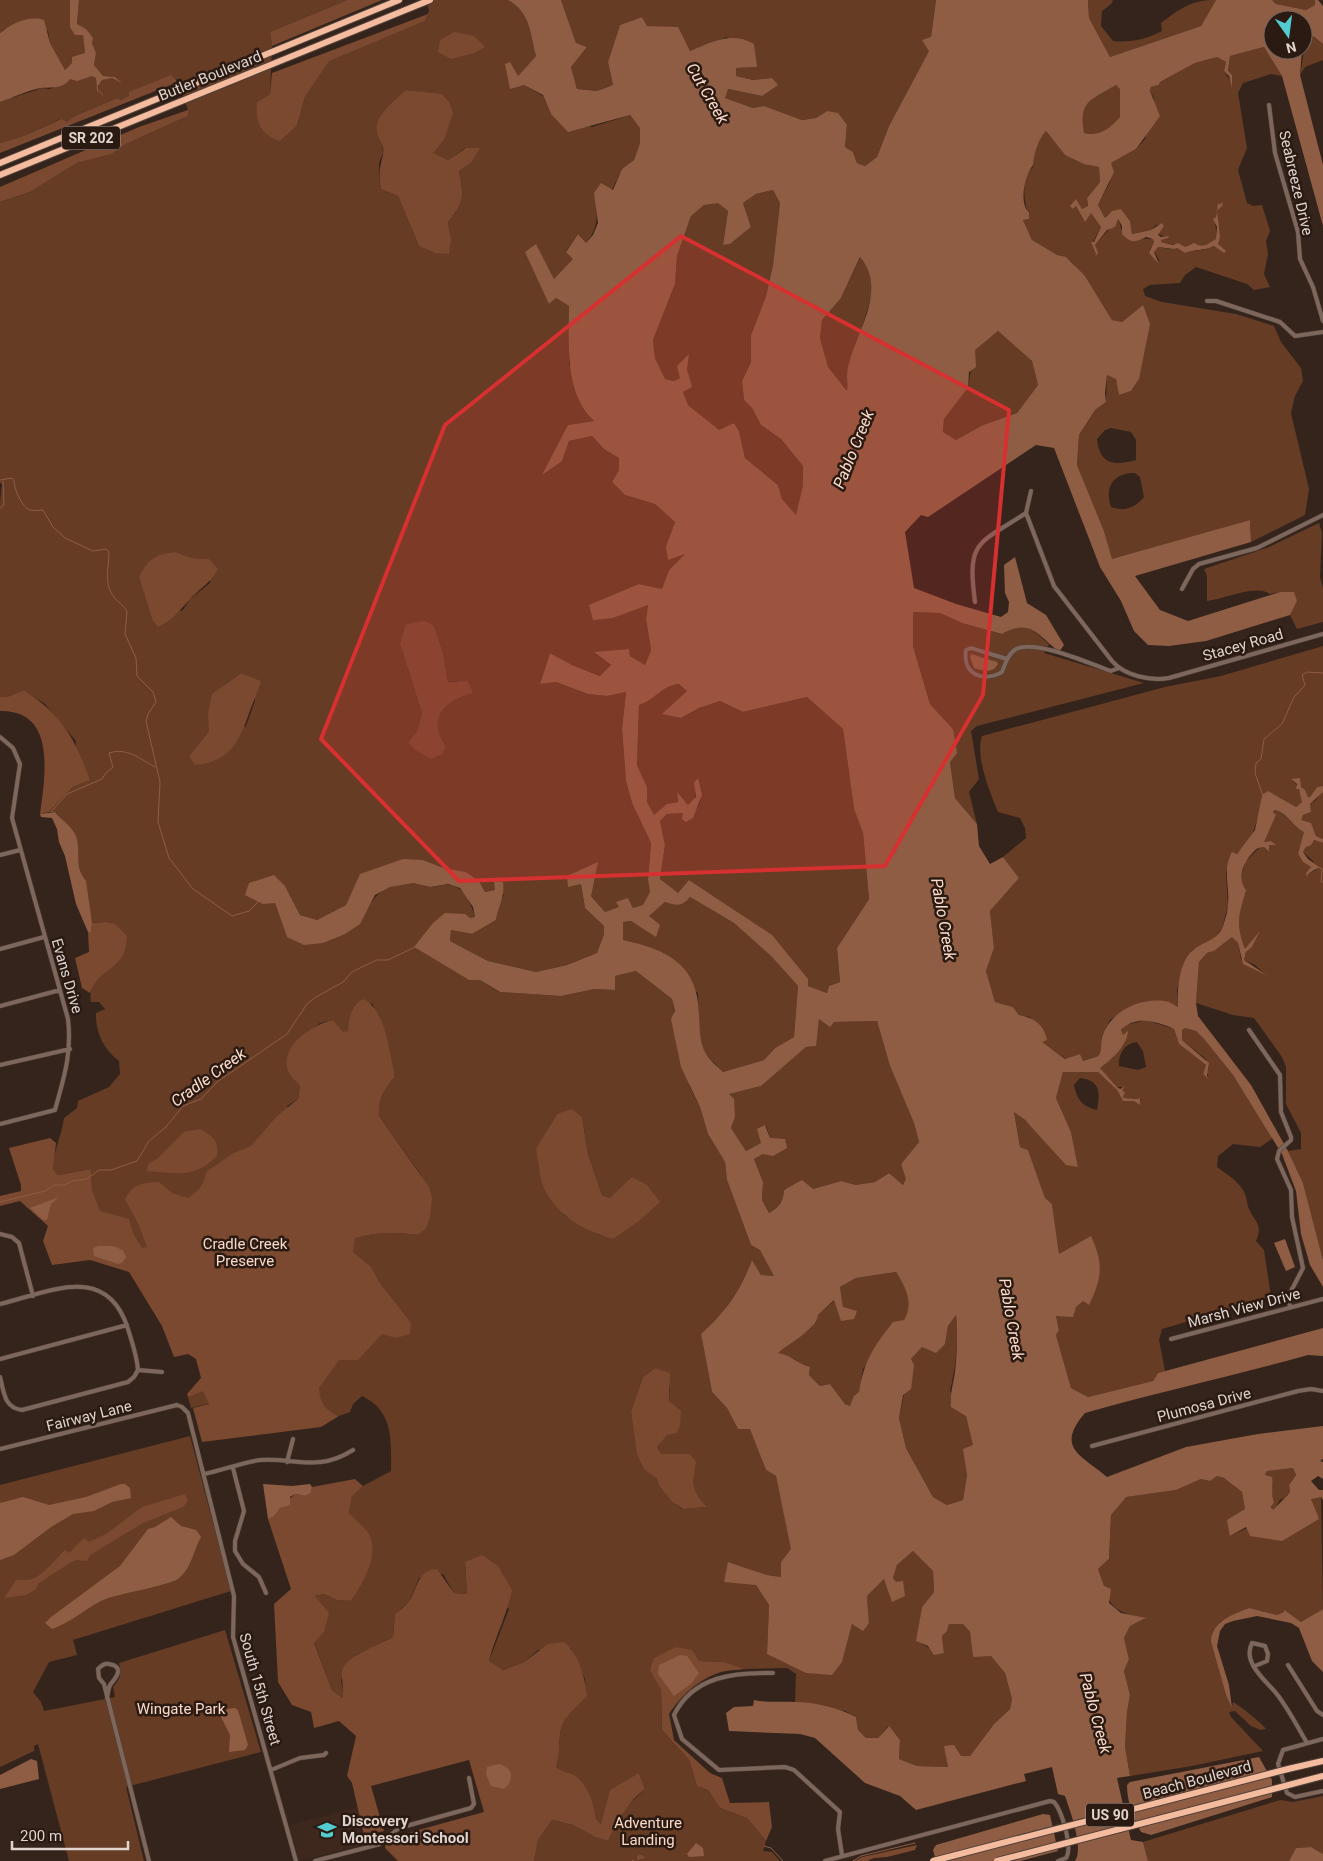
<svg xmlns="http://www.w3.org/2000/svg" width="1323" height="1861" font-family="Roboto,sans-serif">
  <style>
    .built { fill: #3e271c }
    .green { fill: #663c25; fill-rule: evenodd }
    .forest { fill: #7a4930 }
    .water { fill: #8f5d43; fill-rule: evenodd }
    .lines { fill: none; stroke-linecap: round; stroke-linejoin: round }
    .stream { stroke: #8f5d43; stroke-width: 1 }
    .street-casing { stroke: #4f4038; stroke-width: 5 }
    .highway-casing { stroke: #4f4038; stroke-width: 8 }
    .street { stroke: #7d665b; stroke-width: 4 }
    .highway { stroke: #f4bb9f; stroke-width: 6 }
    .highway-bridge-casing { stroke: #4f4038; stroke-width: 8; stroke-linecap: butt }
    .highway-bridge { stroke: #f4bb9f; stroke-width: 6 }
    .marked { fill: #d63130; fill-opacity: 0.2; stroke: #d63130; stroke-width: 4; stroke-linejoin: round }
    .labels { text-anchor: middle; stroke-width: 5; stroke-linejoin: round; paint-order: stroke }
    .shield { fill: #2a1a12; stroke: #a99c96; stroke-width: 1 }
    .shield-label { font-size: 14px; font-weight: bold; fill: #dfd4ce }
    .street-label { font-size: 15px; fill: #dfd4ce; stroke: #2a1a12 }
    .park-label { font-size: 15px; fill: #fad9c9; stroke: #2a1a12 }
    .poi-label { font-size: 15px; font-weight: bold; fill: #dfd4ce; stroke: #2a1a12; text-anchor: start }
    .water-label { font-size: 16px; font-style: italic; fill: #feddcd; stroke: #2a1a12 }
  </style>
  <rect width="100%" height="100%" fill="#34241c"/>
  <path class="built" d="M358 1807 367 1844 299 1861 289 1825Z"/>
  <path class="green" d="M0 0H70V27L83 34 85 53 65 70 50 43 48 31 4 29 0 33Z
    M79 0H347L270 32 272 46 270 94 257 102 280 141 297 126 305 97 329 60 425 21 429 10 426 0H508C531 13 530 34 536 56L518 76 505 64 524 85 543 96 551 114 592 127 630 115 640 128V143L634 160 622 169 612 190 595 193C597 213 600 227 586 243L578 234 566 251 574 259 554 279 536 245 549 304 556 298 569 306V364L594 421 568 425 562 461 569 441 592 436 604 449 619 458V470L612 482 625 495 655 504 675 522 666 546 686 553 669 570 662 589 639 584 613 618 648 604 646 619 651 650 645 665 630 656 629 649 595 653 611 665 601 676 572 665 550 653 540 684 556 682 588 694 607 696 626 692 622 729 626 781 632 803 651 843 648 880 650 892 644 905 633 908 628 898 620 907 605 912 581 884 585 908 604 926V934L597 953 567 965 536 972 488 961 450 941 451 930 472 934 496 920 499 904 504 895 495 890 485 892 479 881 466 872 444 868 423 860 361 874 346 905 317 920 300 915 285 886 275 903 287 937 368 909C377 890 390 884 412 883 418 883 425 887 431 887 441 886 448 882 458 888 466 892 473 909 475 917L470 918 414 947 469 980H480L499 992 561 996 595 989 615 990V976L636 971 672 999 690 1087 700 1107 708 1134 725 1162 727 1180 751 1245 760 1250 775 1276 761 1275 752 1260C738 1294 728 1309 701 1334L712 1392 727 1408 738 1429 750 1428 766 1470 776 1476 792 1549 781 1562V1577L767 1575 728 1562 756 1585 769 1605 767 1654 842 1662 852 1624 869 1623 867 1596 884 1579 896 1583 893 1578 897 1565 913 1551 933 1571 934 1592 922 1607 917 1641 938 1653 944 1652 942 1636 947 1631 949 1624H963L970 1632 973 1656H991L1005 1673 1012 1699 1010 1709 994 1724 970 1756H961L945 1746 948 1767 917 1766 899 1759 900 1740 888 1726 878 1738H866L858 1730 856 1717 845 1711 795 1702 796 1674 787 1668 746 1669 724 1662 699 1661 676 1647 651 1670 661 1690 662 1730 689 1760 697 1786 708 1790 720 1808 747 1818 766 1841 763 1851 772 1852 780 1861H534L538 1840 552 1820 573 1825 595 1837 608 1841 624 1809 645 1789 639 1773 601 1824 596 1819C595 1801 583 1788 572 1774L563 1773 556 1767C562 1752 556 1734 565 1720 570 1711 580 1704 586 1696L585 1679 571 1648 538 1650 524 1662 502 1670 489 1661 509 1609 465 1562 467 1594 454 1593 443 1574 419 1578 409 1602 395 1614 393 1637 356 1655 341 1680 344 1694 341 1698 332 1690 314 1642 324 1632 321 1604 315 1596 324 1594 337 1600 351 1601C366 1581 380 1550 363 1527 359 1522 353 1517 349 1513L352 1495 363 1486 391 1471C391 1441 394 1411 362 1396L353 1404 350 1412 339 1416C328 1411 315 1402 319 1388 320 1383 326 1378 328 1374L191 1408 188 1397 205 1377 201 1356 124 1241 99 1231 92 1190 91 1169 58 1175 53 1169C54 1148 61 1138 64 1118L77 1108 78 1101 109 1087 120 1074 119 1061C104 1050 95 1032 96 1013L105 1009 99 1002H91C89 989 93 982 103 974L106 922 92 923 78 860 76 836 55 812H49L74 786 76 741 45 704 24 690 7 697H0V502L2 484 0 483V202L30 192 77 163 112 154 126 144 188 116V110L177 79 121 100 117 98 75 116 67 123 60 119 26 135 0 143V102L42 88 50 89 70 79 92 76 96 78 97 91 102 93 98 90 99 82 102 80 112 78 120 81 115 77 103 76 94 65 96 53 86 29 77 25ZM406 90 429 93 444 140 432 153 448 160 465 148 471 163 459 171C464 196 465 203 448 222L451 239 419 246 398 196 381 189 379 176V163L383 153 382 141ZM176 552 192 558 209 559 210 583 190 599 183 610 152 619 139 578ZM434 626 443 652 448 682 457 681 473 692C446 702 425 717 446 746L408 742 417 731 422 713 400 644ZM241 673 250 677 255 701 246 726 189 756 209 731 224 685ZM372 1003 383 1028 394 1078C384 1089 378 1100 379 1116L421 1175 418 1235C395 1232 376 1232 354 1238L353 1248 287 1106 298 1099 300 1086 295 1079 296 1042 320 1023 333 1020 343 1033 349 1031V1020ZM557 1114 582 1117 588 1154 602 1195 610 1198 613 1239 597 1234 564 1215 536 1148ZM655 1368 670 1386 667 1434 657 1447 661 1454H681L694 1474C691 1490 697 1496 707 1507L682 1509 672 1502 659 1486 634 1427 631 1411 643 1377Z
    M561 0H936L929 51 889 126 877 157 865 166 857 163 853 152 845 147 847 125 827 111 816 118 802 120 764 106 753 108 725 98 727 89 762 96 772 78 753 80 736 76 735 68 756 67 727 37 690 51 647 26 642 17 620 25 608 62 613 85 597 91 577 89 571 67 587 47 576 43Z
    M1088 0H1113L1111 4 1102 11 1101 26 1113 41C1130 43 1147 39 1162 31L1161 23C1181 8 1191 0 1216 0L1201 26 1110 57 1089 18Z
    M1272 0H1315V5L1306 10 1276 4Z
    M1313 36 1323 44V60L1305 67 1300 75 1305 46 1303 40Z
    M1264 47 1282 76 1271 74 1243 83 1238 93 1247 148 1238 170 1247 203 1253 206 1262 205 1270 231 1266 241 1268 254 1264 274 1270 287 1254 290 1247 284 1196 267 1185 275 1180 283 1150 285 1143 289 1145 296 1162 302 1236 314 1274 326 1281 342 1301 368 1303 381 1295 396 1291 413 1309 489 1305 515 1251 542 1250 520 1112 560 1104 531 1077 465 1079 435 1095 410 1106 402 1107 375 1116 378 1119 395 1131 391 1139 379 1143 305 1122 322 1112 320 1085 276 1079 272 1072 262 1045 249 1032 240 1023 220 1029 219C1025 203 1019 180 1033 167 1032 154 1038 140 1046 131L1065 155 1099 167 1100 182 1087 198 1088 206 1082 209 1075 200 1073 203V209L1076 206 1083 219 1091 212 1101 227 1092 244 1096 254 1095 245 1118 219C1121 225 1121 233 1126 238L1153 239 1154 242 1150 250 1158 263 1159 260 1154 251 1158 247 1170 249 1177 248 1185 253C1195 249 1204 252 1214 246L1224 253 1218 244 1217 211 1223 205 1218 206 1215 222 1217 239 1209 244 1201 246 1192 244 1185 247 1161 242 1160 240 1168 238 1158 234 1164 226 1156 225 1151 230 1132 234 1130 221 1121 209 1110 213 1105 218 1098 205 1110 182 1111 163 1136 149 1145 139 1154 98 1150 91 1151 87 1159 85 1160 82 1195 63 1217 57 1226 62 1224 71 1232 84V75L1228 72 1230 56ZM1111 428 1131 432 1136 440V460C1114 466 1100 465 1097 439L1105 430ZM1135 473 1140 477 1144 497C1135 508 1124 512 1111 507 1104 486 1114 473 1135 473Z
    M1116 85 1120 88V117C1110 129 1100 137 1083 133 1078 99 1092 100 1116 85Z
    M773 190 780 203 773 265 766 296 751 335V362L742 381 744 400 752 408 761 425 781 439 803 466V485L796 516 782 499 778 485 745 458 739 431 734 423 719 431 688 405 683 392 691 387 687 369 680 378 674 381 665 379 655 358 653 340 675 284 677 256 691 216 704 205 718 202 728 211 723 245 730 244 751 227 743 203 756 194Z
    M861 256 870 271 872 293 858 342 848 368 847 391 828 368 820 338 822 320 841 298Z
    M998 331 1032 361 1038 385 1017 413 983 425 956 440 943 432 944 419 968 388 974 350Z
    M1319 523 1322 533 1320 577 1323 588V622L1297 629 1290 615 1297 601 1280 592 1270 594C1254 584 1226 599 1207 601V576L1204 569 1269 547Z
    M913 612 940 613 962 623 1002 634C1026 620 1031 629 1049 644L1044 653 1144 683 977 726 971 731 979 779 969 792 977 824 955 798 950 762 953 729 930 704 913 646Z
    M1323 646V786L1317 787 1310 797H1308L1296 780H1292C1297 784 1302 793 1302 802L1296 807 1268 792 1262 795C1258 817 1254 849 1229 857L1226 873 1228 906 1222 928 1213 940 1192 950 1183 967 1177 990 1178 1008 1131 1006 1110 1020 1101 1038V1051L1098 1056 1082 1061 1080 1054 1066 1059 1041 1042 1030 1017 1019 1015 1013 1007 995 1002 986 971 994 948 990 911 1019 878 1003 857 1026 838 1025 828 1020 818 998 812C990 793 975 756 982 736L1165 687 1221 676Z
    M679 684 687 691 663 714 681 718 699 708 720 701 743 712 807 697 843 729 854 809 863 833 869 899 837 948 840 982 829 986 827 993 808 986 771 935 689 880 678 894 660 879 665 845 660 821 667 814 694 812C701 804 702 797 700 787L695 791C696 798 695 802 688 805L677 793 678 802 667 804 654 816 647 802V787L637 765 639 704C658 698 661 686 679 684Z
    M1322 792H1323V839L1316 836C1313 827 1310 823 1300 820L1303 815 1311 812 1310 804 1315 801Z
    M1275 810C1288 814 1292 826 1305 832L1298 854 1303 862 1311 867 1308 874 1316 870 1313 861 1303 852 1306 847 1314 840 1323 843V1260L1303 1183 1288 1151 1301 1149V1133L1286 1104V1067L1282 1057 1254 1018 1233 1015 1196 1003 1199 962 1207 953 1214 951 1232 937 1238 943 1241 959 1266 975 1255 965 1244 960 1246 952 1252 947 1259 933 1245 950 1238 930 1240 906 1244 895 1241 880 1242 873 1245 862 1259 848 1264 847 1268 852 1269 845H1275L1271 841 1263 842 1276 815 1273 812Z
    M690 897 734 923 772 957 798 986 794 1037 775 1048 764 1060 723 1072 705 1054 699 1035 698 993 623 940V922L631 921 641 927 648 916 665 902C677 906 682 907 690 897Z
    M819 1019 834 1022 877 1021 890 1066 914 1123 919 1142 901 1164 907 1179 903 1185 889 1173 875 1182 856 1185 841 1181 813 1189H784C783 1201 780 1207 769 1213L762 1200 763 1182 754 1159 763 1154 770 1138 766 1125 761 1143 746 1151 731 1128 735 1117 728 1094 761 1086 806 1047 815 1046Z
    M1146 1020 1174 1029 1179 1044 1206 1065 1203 1074 1209 1079 1207 1072 1209 1067 1206 1059 1182 1040 1181 1030 1185 1028 1196 1031 1204 1039 1233 1075 1273 1138 1260 1147 1233 1144 1218 1156 1217 1167C1227 1174 1241 1183 1245 1194 1247 1199 1247 1205 1249 1209 1256 1224 1263 1224 1256 1241L1264 1250 1271 1297 1162 1329 1159 1340 1165 1371 1158 1373 1153 1381 1088 1397 1071 1388 1056 1335 1059 1329 1056 1316 1076 1307 1083 1300 1088 1305 1059 1255 1052 1204 1045 1198 1028 1150 1020 1147 1014 1111 1078 1167 1071 1132 1056 1098 1063 1072H1098L1117 1090 1123 1101H1140L1144 1096 1137 1099 1124 1098 1121 1090 1123 1087H1117L1100 1068 1113 1057 1123 1035 1121 1031 1126 1025ZM1137 1042 1143 1051 1146 1067 1138 1070 1119 1066C1118 1054 1125 1043 1137 1042ZM1080 1078C1101 1081 1100 1092 1097 1110 1082 1106 1077 1100 1074 1085Z
    M896 1272 906 1286 910 1310 904 1320 863 1369 859 1392 850 1406 845 1404 830 1384 820 1386 809 1375 810 1367C797 1363 790 1355 777 1353L811 1328 818 1315 835 1300 843 1307 840 1287 856 1278Z
    M956 1315C959 1339 956 1367 950 1391L966 1416 974 1446 964 1449 967 1475 963 1500 947 1505 933 1497 906 1448 899 1418 911 1359 922 1347 945 1344 948 1326Z
    M190 1436 231 1591 73 1640 77 1655 49 1662 33 1692 41 1702 44 1711 115 1697 113 1687C121 1678 121 1674 119 1663L225 1630 261 1752 126 1787 144 1861H69L38 1744 34 1746V1751L0 1767V1485Z
    M1293 1468 1296 1475 1289 1485 1290 1492 1284 1498 1280 1500 1275 1509 1272 1510 1271 1496 1273 1483 1265 1475 1267 1471Z
    M1217 1476 1224 1478 1242 1492 1245 1509 1230 1536 1311 1498 1321 1497 1323 1609 1301 1622 1284 1612 1277 1615 1248 1608 1220 1622 1211 1642 1226 1695 1232 1707 1233 1702C1239 1705 1263 1724 1266 1729L1261 1730 1251 1726 1235 1711 1229 1712 1231 1717 1263 1751 1192 1766 1130 1776 1125 1747 1127 1712 1130 1695 1124 1671 1129 1659 1124 1638 1130 1626 1145 1619C1105 1609 1111 1604 1098 1569L1109 1559 1111 1515 1125 1497 1176 1490 1201 1479 1209 1481Z
    M1323 1796V1854L1311 1847 1296 1848 1289 1861H1148L1143 1842 1280 1800 1293 1802Z"/>
  <path class="forest" d="M347 0H382L272 46 270 32Z
    M428 14 425 21 329 61 305 97 297 126 280 141C261 135 255 122 257 102L270 94 272 73Z
    M454 32 474 36 485 47 474 53 451 59 438 52 440 40Z
    M171 75 178 82 0 153V143L26 135 61 119 67 122 75 116 117 98 121 100 129 96V92Z
    M406 90 442 94 449 102 453 113 444 140 433 153 448 160 466 148H480L471 163 459 171C464 196 465 202 448 222L451 239 449 254 436 253 419 246 398 196 381 189C378 172 380 169 383 154 385 145 378 139 377 131 374 115 396 100 406 90Z
    M188 110V116L126 144 112 154 77 163 30 192 0 202V187L139 127Z
    M176 552 192 558 209 559 218 569C209 584 203 586 191 598 180 610 173 620 158 627L152 619 139 578C147 559 156 554 176 552Z
    M425 621 434 626 443 652 448 682 468 681 473 693C445 701 426 718 446 746L442 754 431 759 417 751 408 742 417 731 422 713 400 644 406 624Z
    M241 673 261 681C258 692 253 702 249 713 239 743 229 762 195 765L189 756 209 731 208 713 212 694Z
    M24 690C63 716 74 737 90 780L74 786 49 812 40 814C45 776 57 710 0 711V697H7Z
    M106 922 115 924 127 936C126 972 100 965 90 993L82 988 75 958 89 952 88 932H91L92 923Z
    M363 999C386 1010 388 1048 394 1071V1078C384 1089 378 1100 379 1116L429 1187 432 1198 430 1217 426 1228 418 1235C395 1232 377 1232 355 1238L353 1252 371 1267 379 1282 411 1323 410 1334 396 1338 382 1334 358 1360H339L319 1388C320 1404 325 1409 339 1416L321 1427 202 1442 193 1408 209 1404 203 1391 188 1397 187 1394 201 1378 196 1359 188 1354 174 1357 162 1326 129 1272 90 1260 52 1265 43 1241 48 1226 20 1201 0 1206V1196L21 1191V1185L9 1148 50 1138 56 1143 53 1169 58 1175 91 1169 92 1190 100 1211 129 1219 133 1233 142 1248 147 1247 138 1223 125 1200C131 1185 143 1182 159 1182L172 1193 188 1198C199 1190 204 1186 206 1172L232 1154 251 1146 277 1116 298 1099 300 1086C297 1082 290 1076 288 1071 279 1045 314 1024 333 1020L343 1032 348 1031C349 1017 351 1006 363 999Z
    M572 1109 582 1117 588 1154 602 1195 610 1198 632 1177 647 1185 660 1202 639 1221 613 1239C584 1231 553 1214 542 1183 539 1172 538 1159 536 1148L557 1114Z
    M200 1129C213 1136 219 1141 217 1156 194 1179 177 1173 147 1171L148 1164 158 1158 184 1132Z
    M655 1368 670 1373 669 1401 681 1411 680 1425 677 1433 667 1435 657 1447 661 1454H690L696 1462C692 1485 691 1490 707 1507L683 1509 672 1502 659 1486 656 1478 644 1469 637 1454 631 1411 643 1377Z
    M355 1479 363 1486 352 1496 349 1513C356 1520 368 1529 371 1539 377 1559 362 1586 351 1601L337 1600 324 1594 315 1596 329 1613 324 1632 314 1643 332 1690 342 1698C345 1690 341 1680 342 1671 345 1656 379 1645 393 1637L395 1614C400 1610 407 1605 410 1600 418 1586 418 1570 437 1569L454 1593 467 1594 465 1562 482 1555 498 1566 512 1590C507 1615 495 1637 489 1661L503 1670 524 1662 548 1644 564 1642C579 1654 585 1677 587 1696 580 1704 571 1711 565 1720 556 1734 562 1752 556 1767 563 1773 568 1772 574 1775 587 1783 595 1806 596 1819L601 1824 610 1790 639 1773 645 1789C627 1802 618 1821 608 1841L595 1837 573 1825 552 1820 538 1840 534 1861H398L385 1848 386 1843 393 1837 484 1812 469 1760 371 1786 384 1831 364 1835 352 1783 347 1776 356 1736 339 1721 314 1728 311 1712 292 1705 278 1682 274 1604 291 1589 268 1519 295 1494 305 1496 311 1493 312 1487Z
    M185 1494 188 1501 183 1507 143 1523 90 1555 87 1561 76 1560 70 1563 39 1583 35 1590 26 1595 4 1598 16 1580C22 1579 25 1581 32 1579 45 1574 55 1559 65 1550L69 1553 84 1538 89 1542 106 1534 142 1507Z
    M676 1647 692 1650 699 1661 724 1662 746 1669C737 1670 726 1670 718 1673 698 1680 680 1697 669 1714L674 1740 710 1773 722 1778 730 1803 769 1802 772 1827 766 1841 747 1818 720 1808 708 1790 697 1786 689 1760 662 1730 661 1690 650 1670 654 1658Z
    M917 1845 915 1850 887 1857 874 1858 867 1861H855L862 1857Z"/>
  <path class="water" d="M70 0H79L77 24 86 29 93 38 92 43 96 53 94 65 103 76 115 77 122 83 112 78 102 80 98 86V90L102 93 103 98 101 93 97 91 96 78 92 76 77 81 70 79C63 89 52 87 41 88 28 90 13 98 0 102V33C12 23 29 15 44 20L50 43 65 70 72 63V57L85 53 83 35H75L70 27Z
    M508 0H561L576 43 587 47 571 67 577 89 597 91 613 85 608 62 620 25 642 17 647 26 678 27 690 51C712 42 731 31 754 44L757 67 736 68V76L753 80 772 78 778 85 762 96 728 89 725 98 753 108 764 106 802 120 816 118 827 111 838 113 847 125 845 147 853 152 857 163 865 166 877 157 889 126 929 51 922 40 931 37 936 0H1088L1089 18 1110 57 1201 26 1216 0H1272L1276 4 1306 10 1315 5V0H1318L1323 6V44L1313 36 1303 40V20H1273V50H1302L1300 75 1323 165V226L1282 76 1264 47 1230 56 1228 71 1232 75V88L1229 76 1224 71 1226 62 1217 57 1195 63 1160 82 1159 85 1151 87 1150 91 1160 116 1136 149 1111 163 1114 172 1098 205 1105 218 1112 211 1121 209 1130 221 1132 234 1151 230 1162 223 1164 226 1158 235 1161 237 1169 236 1168 238 1161 240V242L1173 245 1178 243 1185 247 1194 243C1204 249 1209 243 1216 239L1217 227 1213 219 1216 217 1218 203 1220 205 1222 202 1223 205 1217 211 1220 237 1218 244 1226 251 1224 253 1214 246C1204 251 1195 249 1185 253L1177 248 1174 249 1158 247 1154 252 1159 264 1149 253 1154 242 1153 239 1146 237C1136 242 1131 244 1122 234V226L1118 219 1115 227 1107 230 1095 245 1098 253 1095 257 1096 254 1091 242H1094L1101 227 1091 213 1085 222 1076 206 1073 209 1070 206 1076 199 1082 209 1088 206 1087 198 1100 182 1099 167 1084 164 1065 155 1046 131C1038 140 1034 153 1033 165 1024 177 1019 203 1029 213V219L1023 220 1032 240 1057 255 1066 257 1085 276 1112 320 1122 322 1143 305 1150 324 1139 379 1131 391 1119 395 1116 379 1107 375 1105 393 1106 402 1095 410 1079 435 1077 465 1104 531 1112 559 1250 520 1251 542 1135 576 1160 610 1188 621 1280 592H1294L1297 601 1290 615 1206 641 1169 646 1148 645 1134 631 1121 601 1100 567 1054 448 1036 445 928 517 921 515 905 532 914 588 956 604 1001 617 1008 612 1009 602 1005 593 1004 565 1015 557 1027 603 1046 615 1064 645 1059 652C1038 635 1030 618 1002 634L962 623 940 613 913 612V646L930 704 953 729 957 753 950 762 955 798 977 824 979 846 990 864 1003 857 1019 878 990 911 994 948 986 971 995 1002 1013 1007 1019 1015C1035 1018 1044 1025 1047 1040L1042 1042 1065 1059 1080 1054 1083 1061C1087 1059 1094 1058 1098 1056 1103 1051 1100 1043 1102 1037 1110 1012 1138 998 1164 1001 1169 1001 1174 1005 1178 1007 1177 991 1179 961 1193 950 1203 942 1218 940 1223 926 1225 920 1228 911 1228 904 1230 887 1222 868 1232 852L1237 854 1255 830 1262 795 1268 791 1296 807 1302 802 1299 789H1296L1297 784 1291 779 1300 778 1301 787 1305 790 1308 797H1310L1317 787 1323 786V792L1310 804 1311 812 1303 815 1301 820 1311 823 1316 836 1323 839V843L1314 840 1311 845 1306 847 1303 852 1308 859 1319 867 1308 874 1307 877 1306 873 1311 867 1303 862 1298 854 1304 832C1292 826 1289 814 1275 810L1273 812 1276 815 1264 842 1271 841 1276 845H1269V852L1264 847 1258 848C1246 857 1235 876 1246 890 1239 915 1235 923 1245 949L1260 931 1252 947 1246 952 1244 960 1268 976 1243 964 1238 943 1232 937 1214 951 1207 953 1199 962 1196 1003 1198 1016 1251 1085 1288 1151 1303 1183 1323 1260V1287L1310 1265 1301 1234 1296 1191 1282 1154 1233 1075 1204 1039 1196 1031 1185 1028 1182 1030V1040L1209 1063 1207 1076 1210 1080 1203 1074 1206 1065 1179 1044 1174 1029C1156 1021 1136 1015 1121 1030L1123 1035 1128 1031C1127 1046 1111 1060 1100 1068L1117 1087 1120 1089 1125 1086 1122 1090 1125 1093 1123 1096 1124 1098 1137 1099 1145 1096 1140 1099V1105L1134 1101H1123L1117 1090 1098 1072H1063L1056 1098 1071 1132 1078 1167 1066 1165 1025 1120 1014 1112 1020 1147 1028 1150 1045 1198 1052 1204 1059 1254 1091 1236C1104 1264 1102 1278 1089 1305L1083 1301 1076 1307 1073 1317 1056 1316 1059 1330 1056 1335 1071 1388 1088 1397 1153 1381 1158 1373 1323 1328V1356L1308 1355C1234 1376 1159 1392 1085 1413 1055 1448 1081 1455 1107 1477L1186 1447 1258 1434 1323 1426V1459L1320 1461 1323 1462V1479L1318 1476 1311 1481 1319 1490H1323V1500L1321 1497 1311 1499 1319 1519 1282 1541 1250 1536 1246 1527 1230 1536 1227 1520 1245 1509 1242 1492 1224 1478 1217 1476 1210 1481 1201 1479 1176 1490 1126 1497 1111 1515 1109 1559 1098 1569 1104 1586 1111 1589 1109 1603 1121 1613 1146 1618 1130 1626 1124 1638 1129 1659 1124 1671 1130 1695 1127 1712 1125 1747 1130 1776 1117 1778 1131 1840 1143 1842 1148 1861H1075C1084 1847 1070 1811 1065 1796L1058 1794 1052 1767 1024 1774 1026 1781 916 1810 900 1796 865 1783 815 1738 800 1734 729 1731 726 1713 734 1707 753 1706 754 1700C768 1703 780 1701 794 1702 814 1702 839 1708 856 1717L858 1730 866 1738H878L889 1726 900 1740 899 1759 917 1766 948 1767 944 1746 954 1745 961 1756H970L994 1724 1010 1709 1012 1699 1005 1673 991 1656 973 1657 970 1632 963 1624H949L947 1631 942 1636 944 1653 934 1655 928 1646 916 1641 922 1607 934 1592 933 1571 913 1551 897 1565 893 1578 896 1582 903 1581 905 1596 892 1602 884 1579 867 1596 869 1623 863 1631 852 1624 842 1662 832 1675 806 1673 767 1654 769 1605 756 1585 724 1582 728 1562 767 1575 781 1577V1562L791 1549 776 1476 766 1470 750 1429H738L727 1408 712 1392 701 1334C727 1310 739 1293 752 1260L761 1275 774 1276 760 1250 751 1245 727 1180 725 1162 708 1134 700 1107 681 1067 671 1019 675 1011 672 999 636 971 615 976V990L595 989 561 996 500 992 480 980H469L414 947 433 923 445 913 465 914 470 918 475 917 473 907 460 888 448 884 430 887 413 883 390 887 375 895 360 924 345 934 323 943 304 945 287 937 275 903 263 904 245 895 249 883 274 875 285 886 300 915 317 920 346 905 360 874 403 859 423 860 444 868 466 872 479 881 485 892 495 890 494 881 503 882C505 898 499 903 496 920L472 934 451 930 450 941 488 961 536 972 567 965 597 953 604 934V926L585 908 581 884 568 887 567 876 598 862 591 896 605 912 619 907 616 902 628 898 633 908 643 905 650 892 648 880 651 843 632 803 626 781 622 729 626 692 607 696 588 694 556 682 540 684 550 653 572 665 600 676 611 665 594 652 629 649 630 656 645 665 651 650 646 619 648 605 613 618 593 620 589 605 639 584 662 589 669 570 685 554 668 560 666 546 675 522 655 504 625 495 612 482 619 470V458L604 449 592 436 569 441 562 461 542 475 568 425 594 421C564 393 569 344 569 306L556 298 549 304 525 252 536 244 554 279 573 259 566 252 578 234 586 243 593 235 598 223 594 193 601 183 613 190 622 169 634 160 640 143V128L630 115 568 132 551 114 543 95 524 85 510 89 505 64 510 62 518 76 536 56C530 34 531 13 508 0ZM1116 85 1120 89V117C1110 128 1100 137 1084 133 1078 100 1092 100 1116 85ZM773 190 780 203 773 265 766 296 751 335V362L742 381 744 400 752 408 761 425 781 439 803 466V485L796 515 782 499 778 485 745 458 739 431 734 423 719 430 688 405 683 392 692 387 687 369 689 354 677 366 680 378 674 381 665 379 655 358 653 340 675 284 677 256 691 216 704 205 718 203 728 211 723 245 730 244 751 227 743 203 756 194ZM860 257C888 289 856 333 848 367 846 375 848 383 847 391L828 367 820 338 822 320 841 298ZM998 331 1032 361 1038 385 1017 413 983 425 956 440 943 432 944 419 968 388 969 372 976 367 975 350ZM679 684 687 691 662 714 681 718 699 708 720 701 743 712 807 697 843 729 854 809 863 833 869 899 837 948 840 982 829 986 827 993 808 986V979L772 935 689 880 678 893 660 879 665 845 660 821 667 814 683 813 682 819 686 822 693 818 702 795 698 778 694 783 696 797 688 805 677 792 678 802 667 804 654 815 647 802V787L637 765 639 705C658 698 661 686 679 684ZM690 897 734 923 772 957 798 986 794 1037 775 1048 764 1060 723 1072C717 1066 708 1059 705 1052 699 1040 700 1028 699 1015 698 964 668 950 623 940V922L631 921 656 937 660 925 649 916 665 902C677 906 682 907 690 897ZM819 1019 830 1027 834 1022 877 1021 890 1066 914 1123 919 1142 901 1164 906 1179 903 1185 889 1173 875 1182 856 1185 841 1181 813 1189 802 1180 784 1190C783 1201 780 1207 769 1213L762 1200 763 1182 754 1159 763 1154 773 1156 787 1148 785 1139 770 1138 765 1125 757 1129 761 1143 746 1151 731 1128 735 1117 734 1099 729 1094 761 1086 806 1047 816 1046ZM896 1272C906 1287 914 1304 904 1320L893 1322C874 1346 864 1361 859 1392L854 1396 850 1406 845 1404 830 1384 820 1386 809 1375 810 1367C798 1364 791 1355 778 1353 788 1344 817 1329 818 1315L834 1300 841 1321 854 1319 857 1311 843 1307 840 1287 856 1278ZM956 1315C958 1333 957 1354 955 1372 953 1386 950 1392 951 1407L966 1416 973 1445 963 1449 967 1475 963 1500 947 1505 933 1497 906 1448 899 1418 903 1395 911 1389 914 1365 911 1359 922 1347 936 1353 945 1344 948 1326ZM1293 1468 1296 1475 1289 1485 1290 1492C1288 1495 1274 1509 1273 1510L1271 1507 1274 1502C1270 1493 1274 1487 1272 1477L1265 1475 1267 1471Z
    M971 654 997 662 998 664C992 674 984 671 974 668L970 657Z
    M55 812C61 820 72 826 76 836 81 850 74 867 86 881L92 923 91 932H88L76 904 65 856 59 842 57 829 52 818 41 817 40 814Z
    M59 1197 51 1204 47 1220H43L30 1208Z
    M1285 1239 1295 1267 1286 1271 1274 1243Z
    M98 1246H113L123 1250 126 1257 122 1263 118 1264 94 1256 93 1248Z
    M121 1484H125L130 1488 131 1498 112 1502 94 1511 73 1514 51 1527 14 1555 0 1560V1503L23 1497 49 1505 86 1497Z
    M263 1484 292 1486 310 1484 312 1487 311 1493 305 1496 295 1494 290 1497V1505L280 1508 274 1516 268 1519Z
    M171 1517 181 1526 196 1530 201 1537C193 1551 192 1568 178 1579 172 1584 121 1594 108 1598 87 1606 73 1622 52 1629L45 1623 51 1617 120 1566 148 1529 155 1527Z
    M1249 1608 1277 1615 1284 1612V1610L1301 1622 1323 1609V1672L1312 1661 1299 1628 1291 1623 1257 1616 1233 1621 1225 1624 1220 1631 1217 1646 1229 1685 1232 1708 1226 1695 1211 1642C1212 1621 1232 1615 1249 1608Z
    M680 1655 687 1656 699 1673 691 1684 674 1696 658 1674 659 1665Z
    M235 1708 238 1710 248 1745 245 1750 229 1752 230 1735 220 1715 228 1709Z
    M1259 1757 1272 1780V1797L1151 1835 1141 1832C1133 1817 1127 1802 1127 1785L1130 1782Z
    M31 1759 37 1761 39 1779 0 1789V1775Z
    M499 1764C513 1767 515 1780 504 1789L491 1786 486 1774 487 1767Z
    M1043 1814 1050 1815 1058 1851 1020 1861H936L933 1850 936 1845Z
    M696 1843 703 1848 704 1856 689 1857 687 1854Z
    M1311 1847 1323 1854V1861H1289L1296 1848Z"/>
  <g class="lines">
    <path class="stream" d="M0 480 12 478 14 481C14 488 21 507 30 510 34 511 39 510 43 510L53 527 65 538 93 551 106 549 109 552C109 569 103 582 114 597 118 603 124 605 127 611L125 634 136 658 137 676 153 692 156 702 148 714 146 721 160 782 158 822 169 858 193 889 232 916 249 911 259 901
      M0 508 4 505 3 481
      M1263 796 1255 773 1256 763 1261 759 1264 739 1282 724 1294 697 1305 685 1302 675 1307 672 1323 673
      M51 812 67 794 102 779 105 774 113 767 109 753C127 747 140 759 155 767
      M1318 867 1322 869 1321 882H1323
      M0 1202 45 1191 54 1185H65L72 1181 87 1179 99 1170H111L137 1161 149 1141 166 1127 183 1106 201 1099 217 1082 287 1034 307 1004 316 997 343 982 352 972 364 966 377 960H388L415 947
      M764 1846 771 1848 783 1861
      M642 1856H638V1859L644 1857
      M632 1861 633 1860
      M853 1861 861 1856 915 1843"/>
    <g class="street-casing">
      <path id="street" d="M1269 105 1275 153 1298 232 1300 259 1313 287 1323 321
        M1207 301H1216L1280 322 1295 336 1323 332
        M1026 513 1054 586 1112 661C1125 676 1150 681 1169 678L1323 634
        M1026 513 1031 491
        M1182 589 1193 569 1199 564 1257 548 1323 515
        M975 602C967 540 977 545 1026 513
        M1007 659 971 648 966 650C962 674 983 683 1002 672 1005 664 1008 654 1016 649 1036 639 1090 664 1111 671L1119 668
        M0 737 13 748 20 764 12 818 68 1019C72 1054 64 1077 55 1110L0 1124
        M0 855 20 850
        M0 949 44 937
        M0 1006 60 990
        M1249 1030 1280 1075 1281 1112 1291 1137V1140L1279 1151 1277 1159 1291 1190 1292 1217 1303 1268 1288 1297 1290 1307
        M0 1065 70 1049
        M0 1234 12 1237 19 1243 33 1296
        M0 1304C50 1292 107 1262 128 1329 132 1342 137 1356 138 1370
        M1171 1339 1323 1299
        M0 1359 127 1325
        M138 1370 162 1372
        M0 1377C4 1392 4 1408 22 1410L128 1382 134 1377 138 1370
        M1092 1446 1298 1391 1311 1389 1323 1391
        M0 1449 177 1405 182 1407 188 1413 234 1596 233 1637 296 1861
        M287 1462 293 1439
        M233 1468 244 1511 235 1541V1551L243 1564 259 1577 266 1593
        M204 1474C220 1471 247 1461 261 1460 295 1458 319 1472 353 1450
        M1288 1665 1317 1711 1323 1715
        M1255 1666 1267 1661 1268 1654 1265 1646 1252 1643C1242 1662 1265 1680 1276 1693 1288 1708 1297 1726 1307 1743
        M773 1673C735 1672 693 1676 674 1715L682 1739 719 1770 785 1767 794 1770 840 1812 838 1829 842 1855
        M107 1698C108 1694 108 1689 110 1685 113 1681 127 1667 109 1664 104 1663 101 1666 98 1669L99 1678 104 1684 149 1861
        M1323 1739 1283 1750 1278 1764 1287 1793 1295 1797 1323 1791
        M271 1770 300 1758 324 1755 326 1753
        M315 1861 380 1844 399 1828 471 1808 474 1804 469 1778
        M825 1861 1050 1801 1054 1802C1062 1811 1073 1848 1066 1858L1058 1861"/>
    </g>
    <g class="highway-casing">
      <path id="highway" d="M0 163 399 0
        M0 175 430 0
        M1288 1769 1323 1761"/>
    </g>
    <use href="#street" class="street"/>
    <use href="#highway" class="highway"/>
    <g class="highway-bridge-casing">
      <path id="highway-bridge" d="M933 1861 1288 1769
        M997 1861 1323 1776"/>
    </g>
    <use href="#highway-bridge" class="highway-bridge"/>
  </g>
  <path class="marked" d="M681 236 1009 410 983 695 885 866 459 881 321 739 445 425Z"/>
  <defs>
    <g id="school-bare" transform="scale(1.5)"><path d="M0-5L7-2L0 1L-7-2ZM-4 1L0 2.5L4 1V4Q0 6-4 4Z" fill="#52ccd0" stroke="#2a1a12" stroke-width="2.5" paint-order="stroke"/></g>
  </defs>
  <g fill-rule="evenodd">
    <use href="#school-bare" x="327" y="1830"/>
  </g>
  <g class="labels">
    <g class="shield">
      <rect x="62" y="126.5" width="58" height="23" rx="4"/>
      <rect x="1086" y="1803.5" width="48" height="23" rx="4"/>
    </g>
    <g class="shield-label">
      <text x="91" y="143">SR 202</text>
      <text x="1110" y="1820">US 90</text>
    </g>
    <g class="street-label">
      <text transform="translate(210 76) rotate(-22)" y="5">Butler Boulevard</text>
      <text transform="translate(1296 183) rotate(77)" y="5">Seabreeze Drive</text>
      <text transform="translate(1243 645) rotate(-16)" y="5">Stacey Road</text>
      <text transform="translate(67 976) rotate(74)" y="5">Evans Drive</text>
      <text transform="translate(1244 1308) rotate(-15)" y="5">Marsh View Drive</text>
      <text transform="translate(1204 1405) rotate(-15)" y="5">Plumosa Drive</text>
      <text transform="translate(89 1416) rotate(-14)" y="5">Fairway Lane</text>
      <text transform="translate(260 1689) rotate(74)" y="5">South 15th Street</text>
      <text transform="translate(1197 1780) rotate(-15)" y="5">Beach Boulevard</text>
    </g>
    <g class="park-label">
      <text x="245" y="1249">Cradle Creek<tspan x="245" dy="17">Preserve</tspan></text>
      <text x="181" y="1714">Wingate Park</text>
      <text x="648" y="1828">Adventure<tspan x="648" dy="17">Landing</tspan></text>
    </g>
    <g class="poi-label">
      <text x="342" y="1826">Discovery<tspan x="342" dy="17">Montessori School</tspan></text>
    </g>
    <g class="water-label">
      <text transform="translate(708 93) rotate(60)" y="6">Cut Creek</text>
      <text transform="translate(853 449) rotate(-68)" y="6">Pablo Creek</text>
      <text transform="translate(944 919) rotate(80)" y="6">Pablo Creek</text>
      <text transform="translate(208 1077) rotate(-36)" y="6">Cradle Creek</text>
      <text transform="translate(1012 1319) rotate(80)" y="6">Pablo Creek</text>
      <text transform="translate(1096 1713) rotate(75)" y="6">Pablo Creek</text>
    </g>
  </g>
  <g transform="translate(1288 35) rotate(166)"><circle r="24" fill="#2a1a12" stroke="#72645d"/>
  <path d="M0-4L9 19L0 12L-9 19Z" fill="#52ccd0"/>
  <text y="-8" font-size="14" font-weight="bold" text-anchor="middle" fill="#dfd4ce">N</text>
  </g>
  <path d="M12 1841v8h116v-8" fill="none" stroke="#dfd4ce" stroke-width="2.5"/>
  <text x="20" y="1841" font-size="15" fill="#dfd4ce" stroke="#2a1a12" stroke-width="4" paint-order="stroke">200 m</text>
</svg>
